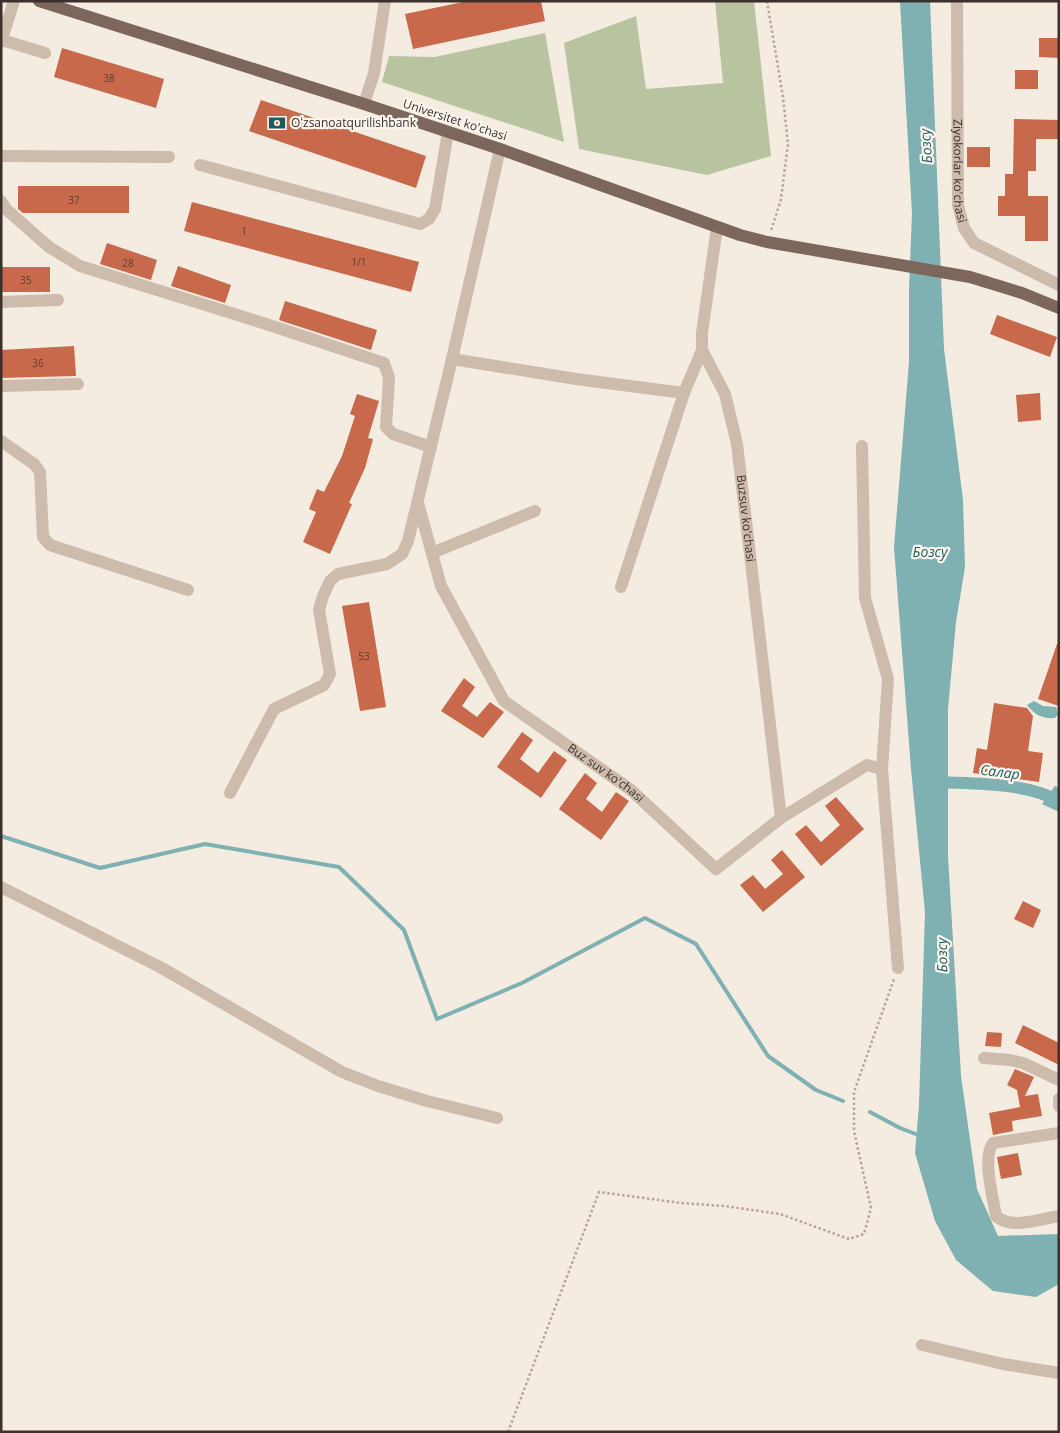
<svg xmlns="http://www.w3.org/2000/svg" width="1060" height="1433" font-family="'Open Sans',sans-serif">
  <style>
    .green { fill: #b8c4a0 }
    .water { fill: #7fb0b2 }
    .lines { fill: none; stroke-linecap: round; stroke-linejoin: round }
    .stream { stroke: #7fb0b2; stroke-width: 4 }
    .canal { stroke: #7fb0b2; stroke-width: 12 }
    .building { fill: #c8694b }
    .path { stroke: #b9a596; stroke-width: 2.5; stroke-dasharray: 2.5 2.5; stroke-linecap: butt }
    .minor { stroke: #cdbbac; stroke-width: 12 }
    .major { stroke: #7d675c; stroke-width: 12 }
    .labels { text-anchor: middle; stroke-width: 4.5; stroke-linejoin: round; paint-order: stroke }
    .number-label { font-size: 10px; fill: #5e3e33 }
    .street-label { font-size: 12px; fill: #3b302b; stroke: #fbf5ee }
    .poi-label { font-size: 12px; fill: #3b302b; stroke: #fbf5ee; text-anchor: start }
    .water-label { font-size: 14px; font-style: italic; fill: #1f5a5e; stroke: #fbf5ee }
  </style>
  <rect width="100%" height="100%" fill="#f4ebe1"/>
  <path class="green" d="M715 1H754L771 156 707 175 579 149 564 43 636 16 646 89 723 83Z
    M545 33 564 142 382 82 389 56 435 57Z"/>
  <path class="water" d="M900 1H930L944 349 963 500 965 567 956 622 948 709V856L961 1076 977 1189 998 1236 1059 1234V1284L1036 1297 993 1291 956 1260 935 1221 915 1153 919 1105 925 912 911 769 894 547 909 362V289L912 213Z
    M1034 701 1043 706 1056 707 1058 714 1055 718C1042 719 1035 715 1027 705Z
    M1055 786 1059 788V812L1042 804Z"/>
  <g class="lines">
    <path class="stream" d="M1 836 100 868 205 844 339 867 404 930 437 1019 522 983 645 918 696 944 768 1056 816 1090 843 1101
      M870 1112 900 1128 921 1136"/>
    <path class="canal" d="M936 782C975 784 1024 782 1059 801"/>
  </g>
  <path class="building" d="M468 1H541L545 21 413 49 405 14Z
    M1039 38H1059V58L1039 57Z
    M62 48 164 79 156 108 54 77Z
    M1015 70H1038V89H1015Z
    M261 100 426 156 416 188 249 131Z
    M1014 119 1059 120V139H1036V171H1028V196H1048V241H1025V216H998V196H1005V174H1013Z
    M967 147H990V167H967Z
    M18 186H129V213H23L18 209Z
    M192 202 419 262 411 292 184 231Z
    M107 243 157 260 151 280 100 264Z
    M178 266 231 285 225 303 171 286Z
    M1 267H50V292H1Z
    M285 301 377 330 371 350 279 320Z
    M997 315 1057 337 1050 357 990 334Z
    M74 346 76 376 1 378V350Z
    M1040 393 1041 420 1018 422 1016 395Z
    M357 394 379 401 368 438 373 439 365 468 349 503 352 504 330 554 303 542 316 512 309 509 317 489 324 492 342 456 355 416 350 414Z
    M369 602 386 707 360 711 342 606Z
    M1057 644H1059V706L1038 699Z
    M464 678 475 687 462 706 477 717 490 702 504 712 483 738 441 711Z
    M994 703 1027 708 1033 716 1028 751 1043 753 1039 782 973 773 977 748 987 750Z
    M522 732 533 740 520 759 538 773 554 751 567 760 541 798 497 767Z
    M585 773 597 783 586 799 602 812 616 792 629 801 601 840 559 809Z
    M836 797 864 829 821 866 795 834 806 825 821 842 840 825 825 806Z
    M782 850 805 877 763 912 740 885 753 875 765 889 783 874 771 860Z
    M1023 901 1041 910 1033 928 1014 919Z
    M1023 1025 1059 1043V1065L1015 1043Z
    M987 1032 1002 1033 1001 1047 985 1046Z
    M1015 1069 1034 1077 1025 1096 1038 1094 1042 1116 1012 1121 1013 1131 993 1135 989 1113 1020 1107 1017 1090 1007 1085Z
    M1018 1153 1022 1175 1001 1179 997 1157Z"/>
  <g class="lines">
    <path class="path" d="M767 1 783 97 788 144 781 199 771 231
      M508 1432 599 1192 681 1203 724 1206 780 1214 849 1239 864 1234 871 1208 854 1131V1092L894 979"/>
    <g class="minor">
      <path id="s1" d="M957 1 958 205 964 228 974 243 1059 285"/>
      <path d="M2 40 45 53"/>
      <path d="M1 42 14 1"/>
      <path d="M364 104 374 73 385 1"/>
      <path d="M1 156 169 157"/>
      <path d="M200 165 420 224 429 219 435 209 448 132"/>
      <path d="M1 201 6 209 49 247 80 266 263 323 384 363 389 378 386 427 393 434 431 447"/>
      <path id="s2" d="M717 227 702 333V350L725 394 737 444 781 818"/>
      <path d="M1 302 58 300"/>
      <path d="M452 359 576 379 684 393"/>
      <path d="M1 386 78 384"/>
      <path d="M1 441 34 464 40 472 43 537 50 545 188 590"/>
      <path d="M862 446 865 598 888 679 882 769 898 968"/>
      <path id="s3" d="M418 503 441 586 504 701 631 790 716 869 781 818 867 765 882 769"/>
      <path d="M432 553 535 511"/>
      <path d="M621 587 684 393 702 350"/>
      <path d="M230 793 274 709 324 685 330 674 319 610 323 596 330 581 338 574 387 564 402 554 408 541 452 359 500 149"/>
      <path d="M1 887 160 967 342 1072 378 1086 427 1101 497 1118"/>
      <path d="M984 1058 1010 1060 1023 1063 1059 1080"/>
      <path d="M1059 1099V1106"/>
      <path d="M1059 1133 993 1143C982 1158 993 1197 996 1216 1011 1230 1040 1219 1059 1216"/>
      <path d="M922 1345 1003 1364 1059 1373"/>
    </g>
    <path class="major" d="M39 1 364 104 500 149 740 235 767 242 970 277 1022 293 1059 308"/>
  </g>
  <defs>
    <g id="bank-bare" transform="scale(1.35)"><path d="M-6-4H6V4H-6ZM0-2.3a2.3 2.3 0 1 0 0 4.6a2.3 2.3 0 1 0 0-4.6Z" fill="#1f5a5e" stroke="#fbf5ee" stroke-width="2.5" paint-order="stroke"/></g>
  </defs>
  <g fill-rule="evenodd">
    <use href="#bank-bare" x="277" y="123"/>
  </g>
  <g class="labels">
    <g class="number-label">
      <text x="109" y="82">38</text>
      <text x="74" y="204">37</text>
      <text x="244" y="235">1</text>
      <text x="359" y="266">1/1</text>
      <text x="128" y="267">28</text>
      <text x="26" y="284">35</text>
      <text x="38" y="367">36</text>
      <text x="364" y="660">53</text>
    </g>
    <g class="street-label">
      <text transform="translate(455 120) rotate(18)" y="4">Universitet ko'chasi</text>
      <text dy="4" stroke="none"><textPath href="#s1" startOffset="170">Ziyokorlar ko'chasi</textPath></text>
      <text dy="4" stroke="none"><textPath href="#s2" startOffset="300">Buzsuv ko'chasi</textPath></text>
      <text dy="4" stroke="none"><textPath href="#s3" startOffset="342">Buz suv ko'chasi</textPath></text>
    </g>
    <g class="poi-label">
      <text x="291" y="127">Oʻzsanoatqurilishbank</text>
    </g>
    <g class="water-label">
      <text transform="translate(926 146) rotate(-94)" y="5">Бозсу</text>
      <text x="930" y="557">Бозсу</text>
      <text transform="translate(1000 772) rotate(7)" y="5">Салар</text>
      <text transform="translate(942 955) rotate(-91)" y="5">Бозсу</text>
    </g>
  </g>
  <rect width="1060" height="1433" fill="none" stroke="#3b302b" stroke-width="5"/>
</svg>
